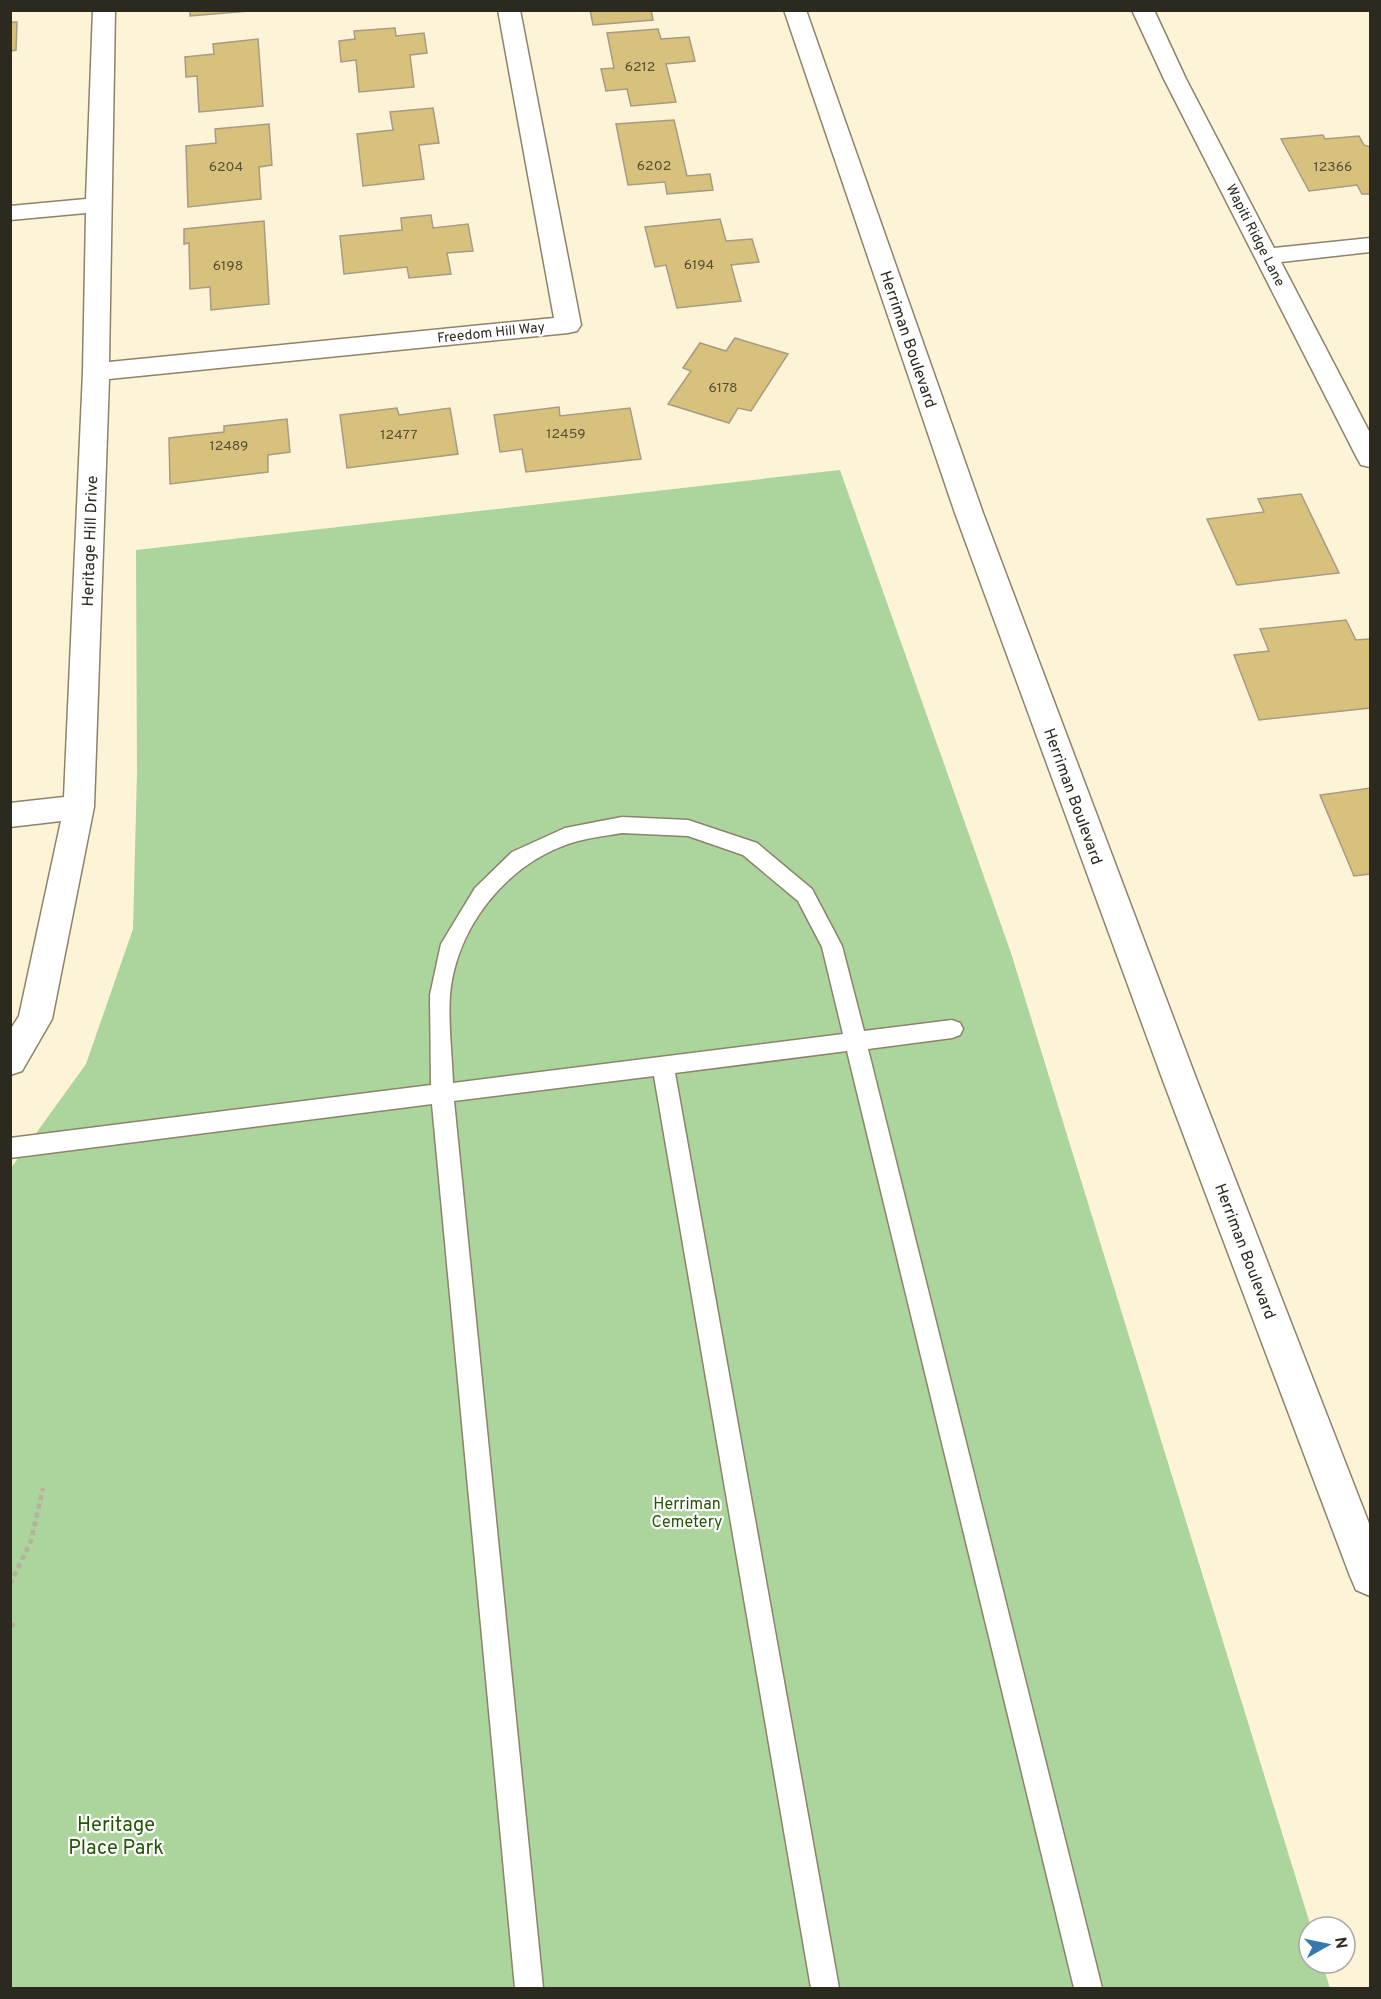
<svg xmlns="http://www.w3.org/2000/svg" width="1381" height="1999" font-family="Overpass,sans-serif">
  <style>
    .green { fill: #acd49d }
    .building { fill: #d8c17d; stroke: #a49c83; stroke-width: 1.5 }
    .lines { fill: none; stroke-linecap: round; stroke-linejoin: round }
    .service-casing { stroke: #8b836a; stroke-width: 3 }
    .minor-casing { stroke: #8b836a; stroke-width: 3 }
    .tertiary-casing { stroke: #8b836a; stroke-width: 3 }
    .path { stroke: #b7b09a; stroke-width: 4.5; stroke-dasharray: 5 4; stroke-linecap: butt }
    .service { fill: #fff; fill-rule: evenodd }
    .minor { fill: #fff; fill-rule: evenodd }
    .tertiary { fill: #fff; fill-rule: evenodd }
    .labels { text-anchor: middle; stroke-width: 4.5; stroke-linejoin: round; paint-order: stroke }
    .number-label { font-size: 14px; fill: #574f36 }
    .far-street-label { font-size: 14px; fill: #2c291f; stroke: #fff }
    .street-label { font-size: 16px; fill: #2c291f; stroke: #fff }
    .park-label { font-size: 16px; fill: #215501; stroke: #fff }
    .near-park-label { font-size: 20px; fill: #215501; stroke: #fff }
  </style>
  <rect width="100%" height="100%" fill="#fdf4d8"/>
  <path class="green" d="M840 470 1011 953 1311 1927H1309V1963H1322L1330 1988H11V1168L86 1064 133 929 137 772 136 550Z"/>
  <path class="building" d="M190 10H261L190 16Z
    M590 10H651L653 20 593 25Z
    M10 22H17L16 50 10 51Z
    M395 28 396 36 424 33 427 53 410 55 414 87 359 92 356 60 341 62 339 41 355 39 354 31Z
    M658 29 661 39 689 37 695 61 666 64 676 102 631 106 627 89 606 91 601 69 614 68 607 33Z
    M258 39 263 106 199 112 197 76 186 77 185 57 214 54 213 44Z
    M433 108 439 143 419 145 424 179 363 186 357 134 393 130 390 112Z
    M674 120 687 176 710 174 713 190 667 194 665 182 628 185 616 124Z
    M269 124 272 165 259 167 261 199 188 207 186 146 216 143 215 129Z
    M1323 135 1325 139 1359 136 1364 145 1370 147V194H1362L1357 185 1309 191 1281 139Z
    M431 215 433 228 468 224 473 251 447 253 451 274 409 278 407 267 344 274 340 236 402 230 401 218Z
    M720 219 726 241 752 239 759 262 731 265 741 301 677 308 666 265 655 267 645 227Z
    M264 221 269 304 211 310 210 287 190 289 189 243 184 244V229Z
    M735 338 788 354 751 411 738 408 729 423 668 404 691 371 683 368 700 343 726 351Z
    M559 407 560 416 630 408 641 459 526 472 522 449 500 452 494 415Z
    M397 408 399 415 450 408 458 454 347 468 340 415Z
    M287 419 290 452 268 455V472L170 484 169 438 224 432V426Z
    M1301 494 1339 573 1237 585 1207 519 1264 512 1258 499Z
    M1346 620 1356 640 1369 639 1370 642V708L1259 720 1234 655 1269 651 1260 629Z
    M1370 788V874L1354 876 1320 795Z"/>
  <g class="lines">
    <g class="service-casing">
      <path id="service" d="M622 817 688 820 757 843 812 889 842 946 864 1031 952 1020 960 1023 963 1029 960 1035 952 1038 868 1049 1102 1988H1074L847 1051 675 1073 839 1988H811L654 1076 454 1101 543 1988H515L432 1104 10 1158V1138L431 1085 430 995 441 944 475 888 512 852 565 828ZM622 833 688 836 743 855 798 901 822 947 843 1034 453 1083C452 1054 448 1024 450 995 456 928 505 866 568 844 585 838 605 836 622 833Z"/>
    </g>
    <g class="minor-casing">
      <path id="minor" d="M93 10H115L109 362 554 318 498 10H520L581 325 577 331 568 333 109 379 94 807 52 1019 22 1071 10 1075V1030L19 1016 61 821 10 827V803L64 797 83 372 86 213 10 220V206L86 199Z
        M1132 10H1154L1186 79 1274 248 1370 238V252L1281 262 1370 433V467L1361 465 1357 458 1164 79Z"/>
    </g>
    <g class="tertiary-casing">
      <path id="tertiary" d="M784 10H806L983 513 1196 1078 1370 1526V1596L1356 1590 1350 1576 1162 1078 955 513Z"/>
    </g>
    <path class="path" d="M10 1584 31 1541 43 1488
      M10 1626 17 1624"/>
    <use href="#service" class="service"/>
    <use href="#minor" class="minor"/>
    <use href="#tertiary" class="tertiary"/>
  </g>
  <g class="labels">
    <g class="number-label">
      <text x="640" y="71">6212</text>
      <text x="654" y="170">6202</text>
      <text x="226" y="171">6204</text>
      <text x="1333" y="171">12366</text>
      <text x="699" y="269">6194</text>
      <text x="228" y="270">6198</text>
      <text x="723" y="392">6178</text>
      <text x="566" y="438">12459</text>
      <text x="399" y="439">12477</text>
      <text x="229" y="450">12489</text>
    </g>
    <g class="far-street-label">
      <text transform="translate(1256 235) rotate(63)" y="5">Wapiti Ridge Lane</text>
      <text transform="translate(491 332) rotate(-6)" y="5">Freedom Hill Way</text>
    </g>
    <g class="street-label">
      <text transform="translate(909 339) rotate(71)" y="6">Herriman Boulevard</text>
      <text transform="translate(89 541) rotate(-88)" y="6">Heritage Hill Drive</text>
      <text transform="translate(1074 796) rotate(70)" y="6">Herriman Boulevard</text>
      <text transform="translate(1246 1251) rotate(69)" y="6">Herriman Boulevard</text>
    </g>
    <g class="park-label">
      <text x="687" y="1509">Herriman<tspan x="687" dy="18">Cemetery</tspan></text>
    </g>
    <g class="near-park-label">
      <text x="116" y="1831">Heritage<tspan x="116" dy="23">Place Park</tspan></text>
    </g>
  </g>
  <rect width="1381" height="1999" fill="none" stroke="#2c291f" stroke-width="24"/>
  <g transform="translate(1327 1945) rotate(81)"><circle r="28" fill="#ffffff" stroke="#aba9a5" stroke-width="1.5"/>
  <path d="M0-4.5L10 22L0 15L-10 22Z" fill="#3579af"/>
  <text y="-9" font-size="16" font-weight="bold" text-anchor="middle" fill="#2c291f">N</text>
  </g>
</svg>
